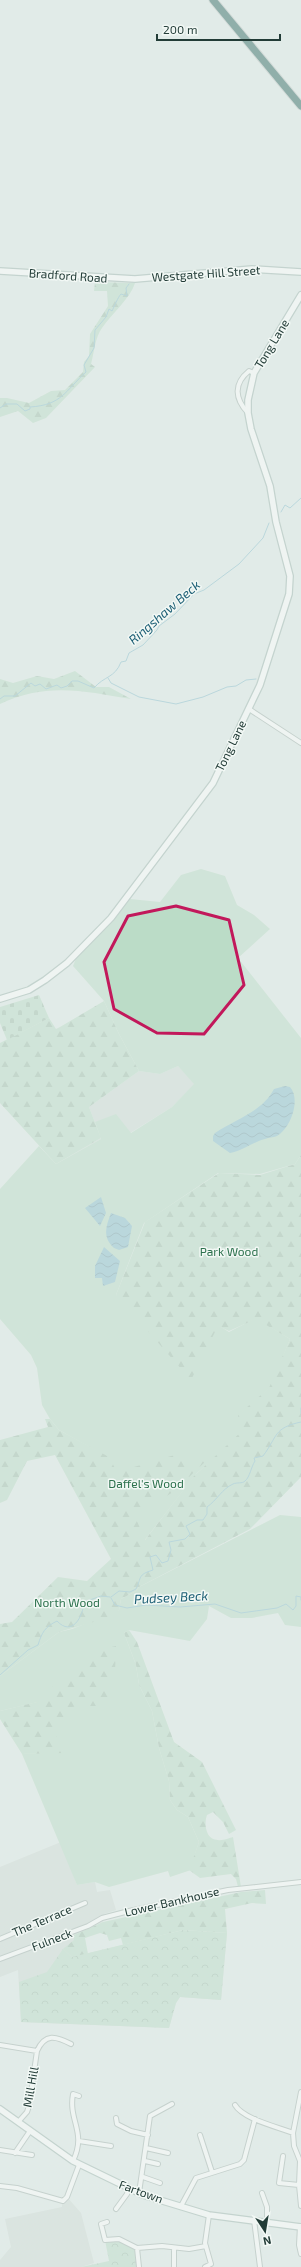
<svg xmlns="http://www.w3.org/2000/svg" width="301" height="2267" font-family="'Exo 2',sans-serif">
  <style>
    .built { fill: #d0dbd7 }
    .green { fill: #bbdcc7 }
    .forest { fill: url(#forest-firs) }
    .cemetery { fill: url(#cemetery-stones) }
    .park { fill: url(#park-crowns) }
    .water { fill: url(#water-waves) }
    .lines { fill: none; stroke-linecap: round; stroke-linejoin: round }
    .stream { stroke: #8abfcf; stroke-width: 1 }
    .street-casing { stroke: #a4b3af; stroke-width: 6 }
    .secondary-casing { stroke: #a0b7b1; stroke-width: 8 }
    .highway-casing { stroke: #c1c8c7; stroke-width: 9 }
    .street { stroke: #fff; stroke-width: 4 }
    .secondary { stroke: #fff; stroke-width: 5.5 }
    .highway { stroke: #2e6761; stroke-width: 7 }
    .marked { fill: none; stroke: #c2185b; stroke-width: 3; stroke-linejoin: round }
    .labels { text-anchor: middle; stroke-width: 3; stroke-linejoin: round; paint-order: stroke }
    .street-label { font-size: 12px; fill: #223c37; stroke: #f2f8f5 }
    .park-label { font-size: 12px; fill: #2d724e; stroke: #f2f8f5 }
    .water-label { font-size: 13px; font-style: italic; fill: #1e6076; stroke: #f2f8f5 }
  </style>
  <defs>
    <pattern id="forest-firs" width="22" height="20" patternUnits="userSpaceOnUse"><rect width="22" height="20" fill="#bbdcc7"/><path d="M5 1l3.5 6h-7zM16 11l3.5 6h-7z" fill="#a0beac"/></pattern>
    <pattern id="cemetery-stones" width="16" height="16" patternUnits="userSpaceOnUse"><rect width="16" height="16" fill="#bbdcc7"/><path d="M2 7V4a2 2 0 0 1 4 0v3zM10 15v-3a2 2 0 0 1 4 0v3z" fill="#a0beac"/></pattern>
    <pattern id="park-crowns" width="20" height="18" patternUnits="userSpaceOnUse"><rect width="20" height="18" fill="#bbdcc7"/><path d="M2 6a3 3 0 1 1 6 0M12 15a3 3 0 1 1 6 0" fill="none" stroke="#a0beac"/></pattern>
    <pattern id="water-waves" width="16" height="10" patternUnits="userSpaceOnUse"><rect width="16" height="10" fill="#8abfcf"/><path d="M0 5q4-4 8 0t8 0" fill="none" stroke="#709ca9"/></pattern>
  </defs>
  <rect width="100%" height="100%" fill="#e1ebe8"/>
  <path class="built" d="M178 1066 195 1084 172 1107 130 1133 95 1122 101 1139 56 1164 101 1138 89 1107 139 1071 160 1074Z
    M61 1842 77 1885 95 1882 97 1892 110 1890 116 1910 104 1914 103 1922 74 1935 85 1954 123 1945 227 1933 221 2000 180 1997 176 2003 169 2028 21 2022 18 1970 0 1977V1867Z
    M67 2197 81 2213 94 2263 81 2267H0V2260L11 2247 5 2219 62 2207V2202Z"/>
  <path class="green" d="M201 869 225 876 237 905 254 915 270 929 238 958 301 1038V1155L295 1164 260 1174 218 1173 144 1223 116 1295 218 1325 229 1332 256 1318 290 1339 271 1387 239 1415 244 1433 197 1473 144 1541 109 1458 59 1430 50 1419 42 1405 37 1368 31 1355 0 1319V1189L39 1146 56 1164 101 1139 95 1122 116 1114 131 1133 172 1107 194 1084 178 1066 160 1074 139 1071 119 1034 104 1001 73 966 77 956 112 922 130 899 160 902 181 875Z
    M280 1515 301 1517V1627L285 1625 278 1613 252 1618H231L209 1606 207 1619 190 1641 129 1630 124 1633 136 1665 139 1685 152 1711 159 1748 169 1781 170 1800 177 1810 188 1817 199 1842 194 1857 197 1868 170 1877 168 1871 109 1887 95 1882 77 1885 22 1754 63 1752 38 1702 0 1711V1676L59 1632 72 1629 119 1610 121 1599 136 1591 139 1587Z"/>
  <path class="forest" d="M95 282 135 283C130 299 112 313 102 328 95 337 94 353 91 364L95 367 46 418 33 423 18 411 0 417V398H7L29 403 51 391 65 390 83 372 84 362 89 356 90 334 108 306 107 291H94Z
    M75 671 96 687H109L131 699C84 691 46 682 0 704V679L13 683 37 676 54 679Z
    M104 1001 119 1034 139 1071 89 1107 101 1138 56 1164 0 1103V1043L49 1018 56 1029 60 1027Z
    M301 1155V1477L250 1529 139 1587 136 1591 121 1599 119 1610 114 1616 59 1632 0 1676V1624L12 1622 58 1577 87 1581 111 1559 55 1455 27 1461 7 1500 0 1503V1440L48 1427 45 1419H50L59 1430 109 1457 117 1472 178 1454 205 1462 173 1492 146 1509 134 1514 145 1540 194 1476 241 1432 238 1415 269 1388 290 1339 256 1319 229 1331 218 1326 191 1380 116 1295 145 1222 219 1173 260 1175 295 1164Z
    M129 1630 137 1642 174 1742 202 1762 236 1830 229 1834 223 1822 213 1812 207 1815C204 1823 205 1840 218 1840 222 1841 229 1838 233 1837L241 1887H238L236 1879 231 1874 200 1878 189 1870 199 1842 188 1817 177 1810 170 1800 169 1781 159 1748 152 1711 139 1685 136 1665 124 1633Z
    M116 1646 115 1673 109 1682 114 1702C99 1710 88 1703 72 1707L65 1722 58 1723 55 1732 64 1753 22 1754 0 1719V1711L49 1699V1689L74 1671 87 1656 102 1649Z
    M265 1890 266 1904 252 1903 225 1909 227 1933 183 1930 123 1945 121 1938 109 1941 107 1935 100 1933 85 1938 88 1954 72 1957 63 1949 74 1940V1935L103 1922 241 1892Z"/>
  <path class="cemetery" d="M39 995 49 1018 7 1040 0 1023V1007Z"/>
  <path class="park" d="M183 1930 227 1933 221 2000 180 1997 176 2003 169 2028 21 2022 19 1982 47 1972 63 1949 72 1957Z
    M119 2239 137 2248 139 2267H81L109 2261 105 2240Z"/>
  <path class="water" d="M285 1086 290 1087C301 1099 291 1128 277 1136 273 1138 269 1137 265 1139 253 1142 242 1151 230 1153L213 1141V1136L215 1133C236 1119 262 1112 274 1089Z
    M101 1197 106 1213 100 1226 85 1208Z
    M111 1213 125 1218 132 1226 128 1247 119 1250 114 1248C102 1237 106 1226 111 1213Z
    M104 1247 120 1261 115 1282 103 1286 102 1278H95V1266Z"/>
  <g class="lines">
    <path class="stream" d="M0 408 6 404H17L25 411 30 409V407C62 405 65 391 86 372L84 365 94 348 95 330 106 317 109 309 112 311C114 307 118 297 121 294L127 296 126 288 129 284
      M281 512 285 505 290 508 301 498
      M108 678 111 683 139 697 176 704 203 697 227 687 236 686 246 680 256 679
      M0 699 4 696H15L31 683 35 686 40 684 46 689 57 685 61 688 67 686 72 681H78L94 688C104 676 115 678 121 662L126 661 129 653 143 645 157 630 159 626 175 614 194 594 204 590 239 564 263 538 269 523
      M301 1408V1413
      M111 1597 119 1591 130 1592 136 1589C142 1577 137 1575 153 1570L150 1557 156 1555 162 1563 168 1561 171 1550 169 1542 185 1539 190 1534 186 1526 197 1520H203L207 1514V1507C217 1500 222 1489 233 1484 237 1482 242 1484 245 1481 250 1477 251 1467 255 1461L254 1458 263 1456C278 1436 273 1428 301 1422
      M111 1598 115 1605 127 1608 146 1605 180 1607 215 1604 241 1613 277 1608 286 1604 293 1610 296 1606V1596L301 1597V1600
      M0 1675 28 1650 38 1645C42 1632 45 1627 57 1621 72 1637 83 1617 84 1602L101 1596 110 1597"/>
    <g class="street-casing">
      <path id="street" d="M248 413C235 399 233 384 249 371L254 373
        M249 709 301 743
        M0 1939 85 1903
        M0 1959 88 1926 102 1918 129 1911 228 1890 301 1882
        M0 2045 37 2051
        M301 2092 293 2133 294 2146 300 2161 299 2185 301 2206
        M235 2105C243 2119 278 2127 293 2133
        M116 2118 117 2124 131 2131 148 2135
        M19 2121 27 2112 29 2106 37 2051C45 2033 56 2036 71 2044
        M200 2135 212 2172
        M79 2141 111 2146
        M146 2148 168 2153
        M0 2150 32 2155
        M15 2153 30 2131
        M283 2156 279 2183 299 2185
        M73 2161C87 2132 68 2121 73 2094L79 2096
        M145 2161 158 2164
        M143 2177 160 2183
        M0 2186 17 2188 63 2201 67 2197 79 2165
        M139 2193 150 2116 172 2104
        M262 2193 267 2207V2221
        M181 2206 196 2178 240 2164 244 2160 255 2119
        M116 2209 127 2194 128 2189
        M254 2220 260 2267
        M107 2222 101 2224 105 2240 119 2239 137 2248 162 2246 189 2249 206 2246
        M300 2226 299 2245 301 2254
        M137 2248 139 2267
        M174 2248V2267
        M205 2267 211 2264 205 2243 209 2215"/>
    </g>
    <g class="secondary-casing">
      <path id="secondary" d="M0 271 135 279 252 269 301 272
        M0 999 29 990 45 980 67 963 111 918 213 783 260 685 289 594 290 576 276 522 270 486 251 429 248 413V400L254 373 301 295
        M0 2109 73 2161 143 2195 209 2215 301 2227"/>
    </g>
    <g class="highway-casing">
      <path id="highway" d="M213 0 301 106"/>
    </g>
    <use href="#street" class="street"/>
    <use href="#secondary" class="secondary"/>
    <use href="#highway" class="highway"/>
  </g>
  <path d="M0 0H301V2267H0ZM176 906 229 920 244 985 204 1034 157 1033 114 1009 104 962 128 916Z" fill="#e1ebe8" fill-opacity=".55" fill-rule="evenodd"/>
  <path class="marked" d="M176 906 229 920 244 985 204 1034 157 1033 114 1009 104 962 128 916Z"/>
  <g class="labels">
    <g class="street-label">
      <text transform="translate(206 274) rotate(-4)" y="4">Westgate Hill Street</text>
      <text transform="translate(68 276) rotate(4)" y="4">Bradford Road</text>
      <text transform="translate(272 344) rotate(-59)" y="4">Tong Lane</text>
      <text transform="translate(231 746) rotate(-64)" y="4">Tong Lane</text>
      <text transform="translate(172 1902) rotate(-13)" y="4">Lower Bankhouse</text>
      <text transform="translate(42 1921) rotate(-23)" y="4">The Terrace</text>
      <text transform="translate(52 1940) rotate(-21)" y="4">Fulneck</text>
      <text transform="translate(31 2087) rotate(-80)" y="4">Mill Hill</text>
      <text transform="translate(141 2192) rotate(20)" y="4">Fartown</text>
    </g>
    <g class="park-label">
      <text x="229" y="1256">Park Wood</text>
      <text x="146" y="1488">Daffel's Wood</text>
      <text x="67" y="1607">North Wood</text>
    </g>
    <g class="water-label">
      <text transform="translate(164 612) rotate(-41)" y="5">Ringshaw Beck</text>
      <text transform="translate(171 1597) rotate(-3)" y="5">Pudsey Beck</text>
    </g>
  </g>
  <g transform="translate(265 2231) rotate(168)" stroke="#f2f8f5" stroke-width="3" paint-order="stroke">
  <path d="M0-3L7 15L0 10L-7 15Z" fill="#223c37"/>
  <text y="-6" font-size="11" font-weight="bold" text-anchor="middle" fill="#223c37">N</text>
  </g>
  <path d="M157 34v6h123v-6" fill="none" stroke="#223c37" stroke-width="2"/>
  <text x="163" y="34" font-size="12" fill="#223c37" stroke="#f2f8f5" stroke-width="3" paint-order="stroke">200 m</text>
</svg>
